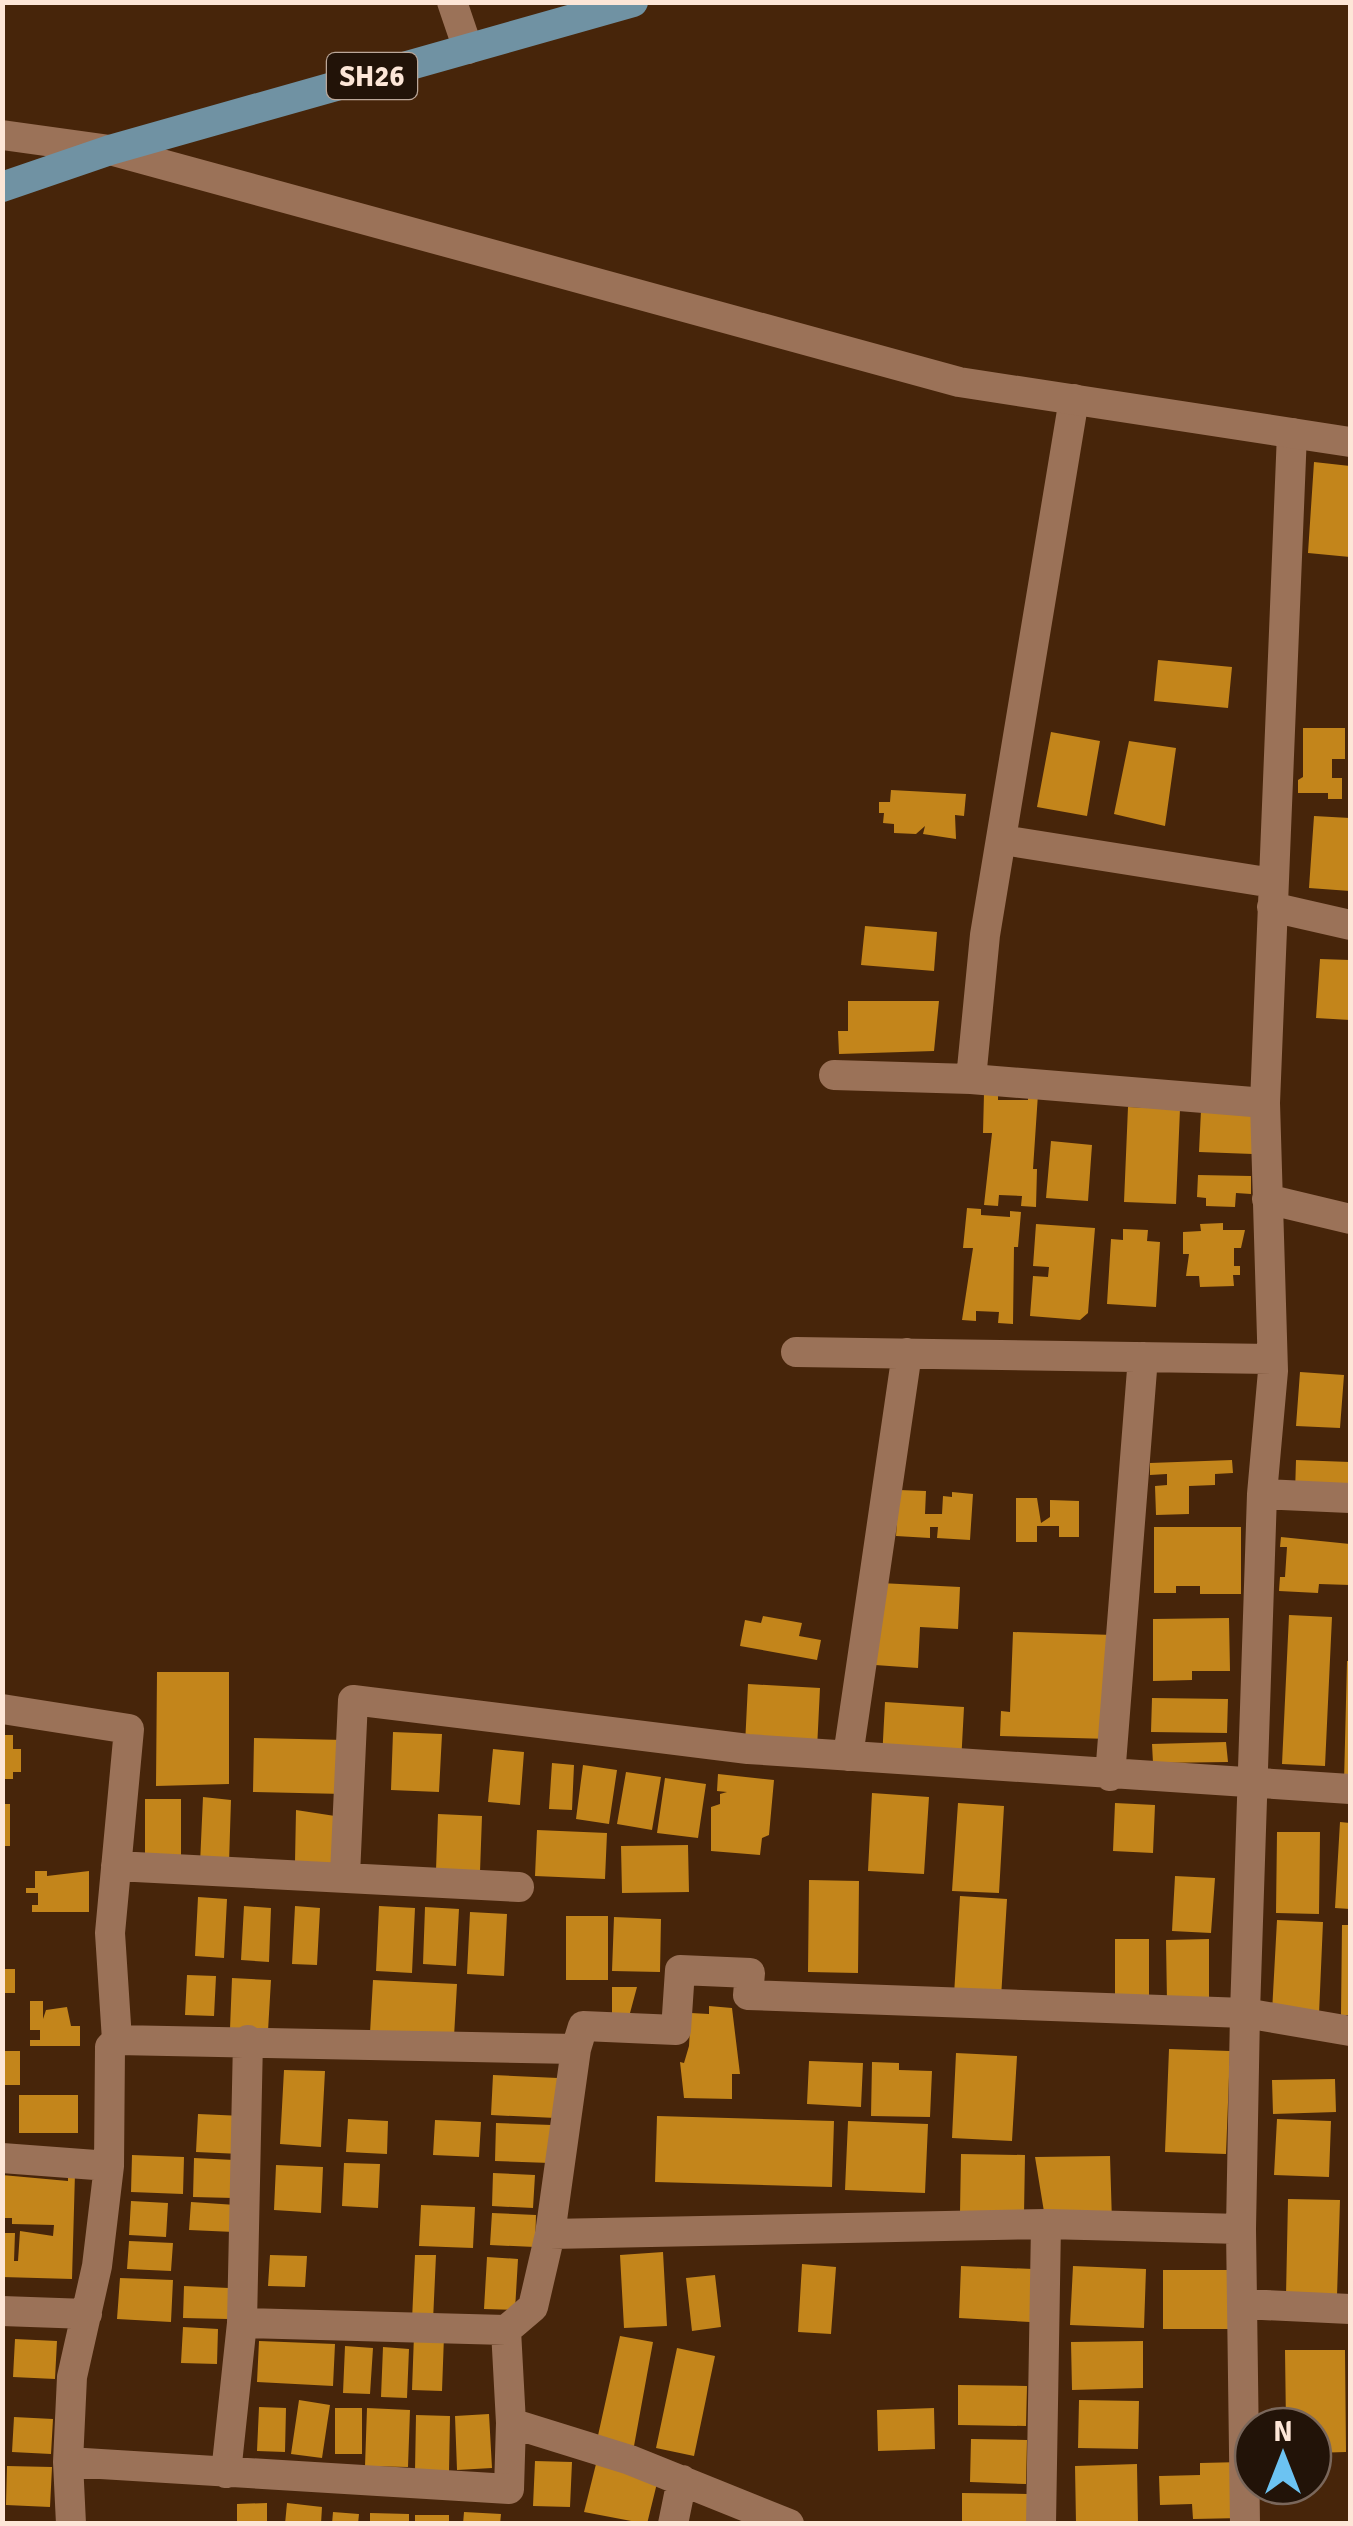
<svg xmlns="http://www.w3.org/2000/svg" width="1353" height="2526" font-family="Signika,sans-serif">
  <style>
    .building { fill: #c3851b }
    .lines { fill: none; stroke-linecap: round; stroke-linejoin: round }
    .street { stroke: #9b7258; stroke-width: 30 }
    .secondary { stroke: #9b7258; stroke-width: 30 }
    .primary { stroke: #7092a3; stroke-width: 30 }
    .labels { text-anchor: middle; stroke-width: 10; stroke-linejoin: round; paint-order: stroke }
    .shield { fill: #221308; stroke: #bba799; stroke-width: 2.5 }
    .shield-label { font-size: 28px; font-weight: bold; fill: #fde6d7 }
  </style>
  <rect width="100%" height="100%" fill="#47250a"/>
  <path class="building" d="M1314 462 1350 466V557L1308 553Z
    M1158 660 1232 667 1228 708 1154 701Z
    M1303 728H1345V759H1332V778H1342V799H1328V793H1298V780L1303 777Z
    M1051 732 1100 741 1087 816 1037 807Z
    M1129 741 1176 748 1165 826 1114 814Z
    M891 790 966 794 964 816 955 815 956 839 923 834 925 826 916 834 894 833V824L883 823 884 813H879V802H890Z
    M1314 816 1350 818V891L1309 888Z
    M865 926 937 932 934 971 861 965Z
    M1320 959 1350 960V1020L1316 1018Z
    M848 1001H939L934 1051 839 1054 838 1031H848Z
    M984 1093 998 1094V1100H1028V1094H1038L1033 1169H1037L1036 1207 1021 1206 1022 1196 999 1195 998 1206 984 1205 992 1133H983Z
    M1128 1107 1180 1109 1176 1204 1124 1202Z
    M1201 1110 1255 1113 1253 1154 1199 1152Z
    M1051 1141 1092 1145 1088 1201 1046 1198Z
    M1198 1175 1251 1176V1194L1236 1193 1235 1207 1206 1206V1198L1197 1197Z
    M967 1208 981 1209V1215L1010 1217V1211L1021 1212 1018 1247H1014L1013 1324 998 1323 999 1312 976 1311V1321L962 1320 973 1248H963Z
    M1223 1223V1230H1245L1241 1248H1234V1266H1240V1275H1233L1234 1286 1200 1287 1199 1276H1186L1189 1254H1183V1232L1201 1231 1200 1224Z
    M1036 1224 1095 1228 1088 1313 1080 1320 1030 1316 1033 1276 1048 1277 1049 1267 1033 1266Z
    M1123 1229 1148 1230 1147 1241 1160 1242 1156 1307 1107 1304 1111 1239 1123 1240Z
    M1300 1372 1344 1375 1340 1428 1296 1426Z
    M1232 1460 1233 1473 1215 1474V1485L1189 1486V1514L1156 1515 1155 1486 1167 1485V1474L1150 1475V1463Z
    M1296 1460 1350 1462 1349 1495 1295 1493Z
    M899 1490 926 1491 925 1514H942L943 1496 952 1497V1492L973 1494 970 1540 937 1538 938 1527H930V1538L896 1536Z
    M1016 1498H1037L1041 1523 1050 1517V1500L1079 1501V1537H1059V1526H1037V1542H1016Z
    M1154 1527H1241V1594H1200V1586H1176V1593H1154Z
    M1281 1537 1350 1544V1585L1319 1584 1318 1593 1279 1591 1280 1577H1285L1287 1547H1280Z
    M880 1583 960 1587 958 1629 920 1627 918 1668 875 1665Z
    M1289 1615 1332 1617 1325 1766 1282 1764Z
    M763 1616 802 1623 799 1636 821 1640 817 1660 740 1646 745 1620 761 1623Z
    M1229 1618 1230 1671H1192V1680L1153 1681V1619Z
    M1013 1632 1114 1635 1111 1739 1000 1736 1001 1711 1010 1712Z
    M1347 1661H1350V1783H1344Z
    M157 1672H229V1784L156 1786Z
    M748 1684 820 1688 817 1749 745 1745Z
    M1152 1698 1228 1699 1227 1733 1151 1732Z
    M885 1702 964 1707 961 1764 882 1759Z
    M393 1732 442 1734 439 1792 391 1790Z
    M2 1735H13V1749H21V1772H13V1779H2Z
    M254 1738 345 1740 344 1794 253 1792Z
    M1226 1742 1228 1762 1153 1763 1152 1744Z
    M493 1749 524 1752 520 1805 488 1802Z
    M552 1763 574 1765 572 1810 549 1809Z
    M583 1765 617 1770 609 1824 576 1819Z
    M626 1772 661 1777 652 1830 617 1824Z
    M718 1774 774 1780 769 1835 762 1838 760 1855 711 1851V1807L720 1804V1794L727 1792 717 1791Z
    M665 1778 706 1784 698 1838 657 1833Z
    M872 1793 929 1797 924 1874 868 1871Z
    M203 1797 231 1800 229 1863 200 1864Z
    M145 1799H181V1861H145Z
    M958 1803 1004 1806 999 1893 952 1891Z
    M1115 1803 1155 1805 1153 1853 1113 1851Z
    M3 1804H10V1846H2Z
    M296 1810 335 1816 337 1865 295 1862Z
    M438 1814 482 1816 480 1872 436 1870Z
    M1340 1822 1350 1823V1909L1335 1908Z
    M537 1830 607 1833 605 1879 535 1876Z
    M1277 1832H1320L1319 1914 1276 1913Z
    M688 1845 689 1892 622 1893 621 1846Z
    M35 1871H47V1876L89 1871V1912H32V1905H38V1893H26V1888H35Z
    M1175 1876 1215 1878 1211 1933 1172 1931Z
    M809 1880 859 1881 858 1973 808 1972Z
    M960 1896 1007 1899 1001 1998 954 1995Z
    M198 1897 227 1899 224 1958 195 1956Z
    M244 1906 271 1908 269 1962 241 1960Z
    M295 1906 320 1908 317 1965 292 1964Z
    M379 1906 415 1908 412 1973 376 1971Z
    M425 1907 459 1909 456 1966 423 1964Z
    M470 1912 507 1914 504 1976 467 1974Z
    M566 1916H608V1980H566Z
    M614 1917 661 1919 660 1972 612 1971Z
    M1277 1920 1323 1922 1319 2014 1272 2012Z
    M1342 1925H1350V2015H1341Z
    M1115 1939H1149V2004H1115Z
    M1209 1939V2002L1167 2003 1166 1940Z
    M2 1969H15V1993H2Z
    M187 1975 216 1976 214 2016 185 2015Z
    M232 1978 271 1980 268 2031 230 2029Z
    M373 1980 457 1984 454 2037 370 2033Z
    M612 1987H637L630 2013 612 2014Z
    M30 2001H43V2019L46 2010 67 2007 71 2026H80V2046H30V2040H40V2030H30Z
    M709 2006 732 2008 740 2074H732V2099L684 2098 680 2062 684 2063 689 2046 691 2013 709 2014Z
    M1169 2049 1230 2051 1226 2154 1165 2152Z
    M3 2051H20V2085H3Z
    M956 2053 1017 2056 1012 2141 952 2138Z
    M809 2061 863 2063 861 2107 807 2104Z
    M872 2062 899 2063V2070L932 2071 930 2117 871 2116Z
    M284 2070 325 2071 321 2147 280 2144Z
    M493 2075 558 2078 556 2118 491 2115Z
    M1335 2079 1336 2112 1273 2114 1272 2080Z
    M19 2095H78V2133H19Z
    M198 2114 243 2116 241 2154 196 2152Z
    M657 2116 834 2121 832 2187 655 2182Z
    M348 2119 388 2121 387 2154 346 2152Z
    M1277 2119 1331 2121 1329 2177 1274 2175Z
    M435 2120 481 2122 479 2157 433 2155Z
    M848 2121 928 2124 925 2193 845 2190Z
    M496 2123 552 2125 550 2163 495 2161Z
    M961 2154 1025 2155 1024 2214 960 2213Z
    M132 2155 184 2157 183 2194 131 2192Z
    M1110 2156 1112 2222 1046 2224 1035 2157Z
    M194 2158 234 2160 233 2198 193 2197Z
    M344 2163 380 2164 378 2208 342 2206Z
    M276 2165 323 2167 321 2213 274 2210Z
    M68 2173H75L72 2279 2 2277V2233H15L14 2261H18L20 2231 53 2236 54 2225 12 2224V2218H2V2175L68 2181Z
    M493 2173 535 2175 533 2208 492 2206Z
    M1288 2199 1340 2200 1337 2296H1286Z
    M131 2201 168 2203 166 2237 129 2235Z
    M191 2202 236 2205 234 2232 189 2230Z
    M421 2205 475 2207 473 2248 419 2246Z
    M492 2213 536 2215 535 2247 490 2245Z
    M129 2241 173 2243 171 2271 127 2269Z
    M663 2252 667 2326 624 2328 620 2255Z
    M270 2255 307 2256 305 2287 268 2286Z
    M415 2255H436L433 2321 412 2320Z
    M487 2257 518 2259 515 2310 484 2309Z
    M802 2264 836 2267 831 2334 798 2332Z
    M961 2266 1033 2269 1030 2322 959 2318Z
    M1073 2266 1146 2269 1144 2328 1070 2325Z
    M1163 2270H1235V2329H1163Z
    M715 2275 721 2327 692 2331 686 2278Z
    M120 2278 173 2280 171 2322 117 2319Z
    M184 2286 229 2288 228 2319 183 2318Z
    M183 2327 218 2329 217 2364 181 2363Z
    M414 2335 444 2336 442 2391 412 2390Z
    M620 2336 653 2342 634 2446 597 2440Z
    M15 2339 57 2341 55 2379 13 2377Z
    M259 2341 335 2344 333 2386 257 2382Z
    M1143 2341V2388L1072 2390 1071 2342Z
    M345 2346 373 2348 370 2394 343 2393Z
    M383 2347 409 2349 407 2398 381 2397Z
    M677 2348 715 2356 694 2456 656 2448Z
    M1285 2350H1345L1346 2452 1313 2453V2426H1286Z
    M958 2385 1027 2386 1026 2426 958 2425Z
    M299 2400 330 2405 322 2458 291 2454Z
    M1079 2400 1139 2401 1138 2449 1078 2448Z
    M259 2407 286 2408 285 2452 257 2451Z
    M335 2408H362V2454H335Z
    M367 2408 410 2410 408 2467 365 2466Z
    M934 2408 935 2449 878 2451 877 2410Z
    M489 2414 492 2468 457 2470 455 2416Z
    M416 2415 450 2416 449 2472 415 2471Z
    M14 2417 53 2419 51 2454 12 2452Z
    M971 2439 1027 2440 1026 2484 970 2482Z
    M535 2461 572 2462 570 2507 533 2506Z
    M1242 2462 1243 2518 1193 2519 1192 2504 1160 2505 1159 2476 1200 2475V2463Z
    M596 2464 658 2479 647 2524 584 2512Z
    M1137 2464 1138 2524H1076L1075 2466Z
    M7 2466 52 2467 50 2507 6 2505Z
    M962 2493 1028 2494V2524H962Z
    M267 2503V2524H237V2504Z
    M287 2503 322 2507 321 2524H285Z
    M333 2512 359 2514 358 2524H332Z
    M464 2512 501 2514 500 2524H463Z
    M370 2513 409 2514V2524H370Z
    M415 2515H449V2524H415Z"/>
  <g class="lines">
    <path class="street" d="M452 2 468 49
      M2 135 110 150
      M1003 840 1273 883
      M1272 907 1350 925
      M834 1075 971 1079 1265 1103
      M971 1079 985 935 1074 399
      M1267 1199 1350 1219
      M796 1352 1272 1359
      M1262 1494 1350 1498
      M2 1709 129 1729 110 1933 117 2040 110 2047 109 2166 97 2266 72 2377 68 2462 71 2524
      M848 1756 907 1353
      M1110 1776 1143 1357
      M116 1866 519 1887
      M345 1875 353 1700 748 1749 1350 1789
      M117 2040 576 2049 583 2026 676 2030 680 1970 750 1973 748 1995 1245 2013 1350 2031
      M576 2049 550 2234 533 2307 506 2330 511 2423 630 2460 789 2524
      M2 2158 109 2166
      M550 2234 1046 2224 1241 2229
      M1242 2304 1350 2309
      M2 2311 87 2314
      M242 2323 248 2040
      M68 2462 509 2489 511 2423
      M226 2473 242 2323 506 2330
      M673 2524 682 2480
      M1041 2524 1046 2224
      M1245 2524 1241 2229 1245 2013 1262 1494 1273 1371 1265 1103 1292 433"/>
    <path class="secondary" d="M110 150 959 382 1350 442"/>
    <path class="primary" d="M2 187 110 150 633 2"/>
  </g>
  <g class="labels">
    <rect class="shield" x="327" y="53" width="90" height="46" rx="8"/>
    <g class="shield-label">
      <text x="372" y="86">SH26</text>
    </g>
  </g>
  <rect width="1353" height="2526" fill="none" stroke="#fde6d7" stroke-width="10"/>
  <g transform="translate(1283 2456)"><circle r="48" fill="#221308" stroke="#7a675b" stroke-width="2.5"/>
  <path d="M0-8L18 38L0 25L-18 38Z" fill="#6cc3f2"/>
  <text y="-15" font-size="28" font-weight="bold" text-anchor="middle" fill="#fde6d7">N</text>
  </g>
</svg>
